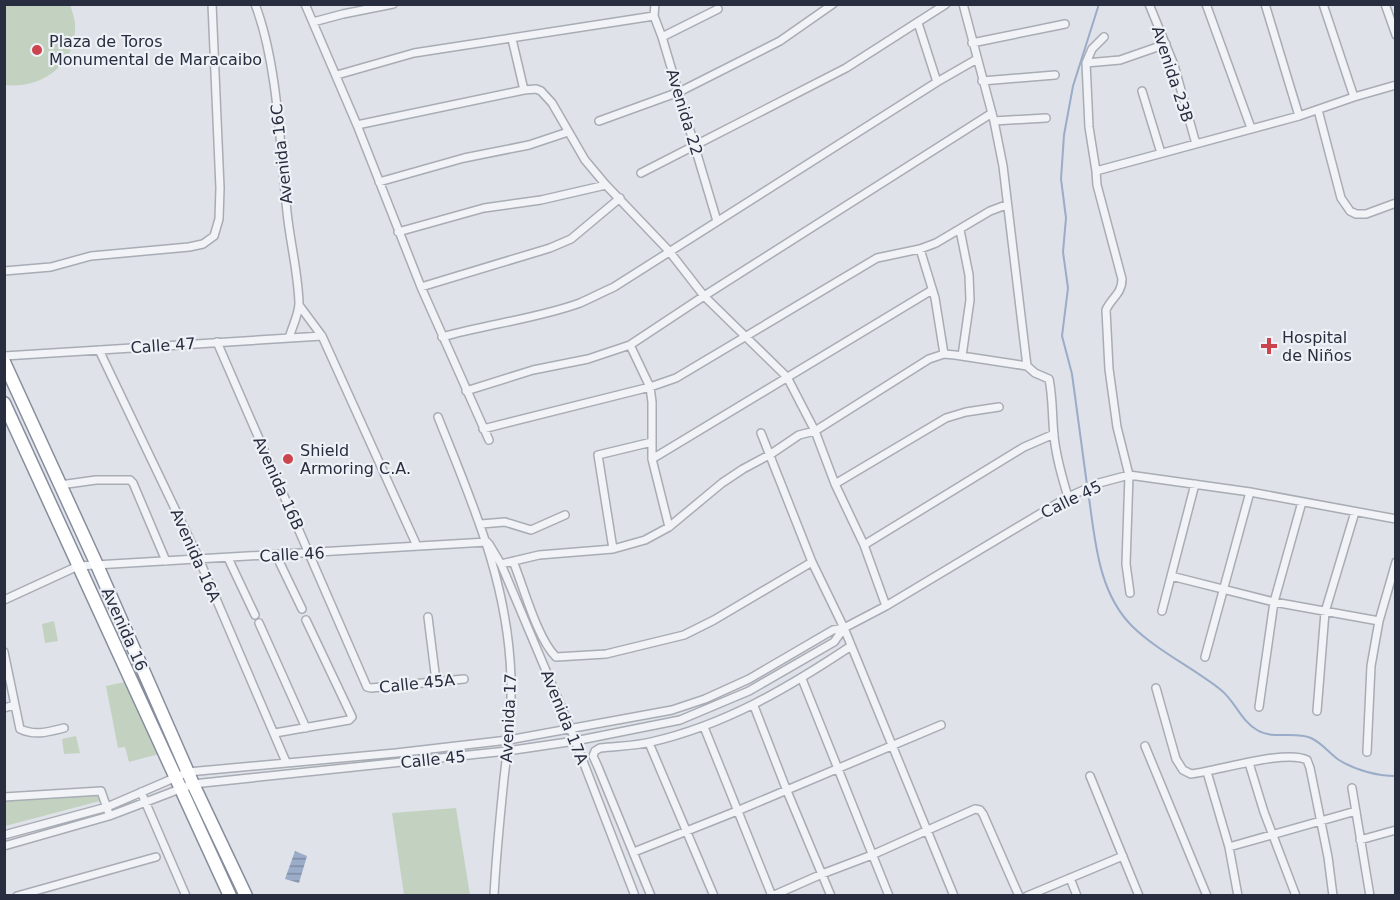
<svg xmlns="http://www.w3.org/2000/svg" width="1400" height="900" font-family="'DejaVu Sans',sans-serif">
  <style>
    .green { fill: #c3d2c0 }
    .water { fill: url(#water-rules) }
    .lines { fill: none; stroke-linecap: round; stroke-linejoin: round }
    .stream { stroke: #9aacc8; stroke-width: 2 }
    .street-casing { stroke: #a8acb5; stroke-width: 10 }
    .highway-casing { stroke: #868e9e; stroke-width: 15 }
    .street { stroke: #f1f3f6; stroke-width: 7 }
    .highway { stroke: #fff; stroke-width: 12 }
    .poi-dot { fill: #cc444d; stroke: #eef1f6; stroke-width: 2 }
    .labels { text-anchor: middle; stroke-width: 4.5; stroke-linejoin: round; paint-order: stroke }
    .poi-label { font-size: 16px; fill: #282e3f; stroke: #eef1f6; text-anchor: start }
    .street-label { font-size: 16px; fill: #282e3f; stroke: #eef1f6 }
  </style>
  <defs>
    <pattern id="water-rules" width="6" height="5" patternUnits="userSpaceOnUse" patternTransform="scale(1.5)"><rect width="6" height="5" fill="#9aacc8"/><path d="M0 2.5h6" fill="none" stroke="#7e8ca4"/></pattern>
  </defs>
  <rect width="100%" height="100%" fill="#dfe2e8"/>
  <path class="green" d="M4 5H70C72 10 74 17 75 23 78 64 42 89 5 85Z
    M54 621 58 641 45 643 42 624Z
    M129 681 163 753 129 762 125 747 118 748 106 686Z
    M76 736 80 753 64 754 62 739Z
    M97 794 100 801 5 826V800L45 799Z
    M456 808 470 895H404L392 813Z"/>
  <path class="water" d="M295 851 307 856 299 883 285 879Z"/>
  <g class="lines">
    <path class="stream" d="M1087 485 1072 374 1062 336 1068 288 1063 252 1066 218 1061 179 1064 135 1073 86 1099 4
      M1088 491C1095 537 1097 591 1132 626 1156 650 1195 669 1221 690 1235 701 1241 721 1257 730 1273 740 1294 731 1311 738 1322 743 1329 753 1339 760 1355 770 1377 776 1396 776"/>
    <g class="street-casing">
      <path id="street" d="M255 4C278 64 280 148 287 212 290 242 298 272 299 303 299 314 292 327 289 338
        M305 4 357 125 421 287 489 440
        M655 4 654 16 662 37 717 221
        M963 4 994 121 1003 166 1027 366 1035 373 1049 379C1053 398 1052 417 1054 436 1056 457 1062 477 1068 497
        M1149 4 1174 65 1196 144
        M1206 4 1251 128
        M1265 4 1299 116
        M1323 4 1354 97
        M1385 4 1396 35
        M313 22 343 14 393 4
        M918 23 937 82
        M662 37 718 9
        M512 39 524 90 536 89 541 91 552 103 585 160 606 185 669 251 704 296 787 377 815 431 835 484 864 545 886 606
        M972 43 1065 24
        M1086 63 1120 60 1166 44
        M337 75 414 53 654 16
        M982 81 1055 75
        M1142 91 1161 153
        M1318 110 1341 198 1350 211 1356 214H1366L1396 203
        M599 121 679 92 780 41 833 4
        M994 121 1046 118
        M357 125 524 90
        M1096 171 1089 127 1086 63 1092 49 1104 37
        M641 173 846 68 946 4
        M379 182 464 158 529 145 568 132
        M960 230 969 275 970 300 962 356
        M398 232 484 208 541 200 606 185
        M920 249 935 298 944 354
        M4 271 51 267 91 256 189 247 203 244 214 236 219 219 220 188 212 4
        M421 287 550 248 571 239 620 198
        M299 305 322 336 417 546
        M442 337C487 324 536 319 580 303 591 298 603 292 614 287L937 82 977 59
        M217 342 367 687 371 688 464 679
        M630 345 650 387 652 402V459L669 527
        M99 350 199 559 286 762
        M4 356 322 336
        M466 391 533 370 588 359 630 345 704 296 992 113
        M438 417C473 505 508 582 511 678 512 712 508 745 504 778 500 817 496 856 494 896
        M483 429 650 387 676 378 877 258 920 249 936 243 990 211 1006 205
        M761 433 812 562 844 628 954 896
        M652 459 932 290
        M835 484 946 418 966 412 999 407
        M60 485 96 480H130L133 483 166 561
        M481 524 505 522 531 530 565 515
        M489 544 501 564 571 730 635 896
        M864 545 1024 447 1054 434
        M613 549 598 455 652 442
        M276 555 302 609
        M228 558 255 615
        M513 561C524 588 537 638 556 657L606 654 684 635 714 620 812 562
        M501 564 539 555 613 549 645 540 669 527 722 483 743 469 771 454 799 435 815 431 929 359 944 354 955 355 1027 366
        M1171 576 1274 602 1379 621
        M1130 593 1126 564 1129 475 1117 427 1109 369 1106 310C1111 298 1122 294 1122 279L1097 185 1096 171 1299 116 1354 97 1396 85
        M4 600 78 566 487 542
        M1162 611 1195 484
        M428 617 436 681
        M259 623 306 728
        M4 652 20 729C35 736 48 732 64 728
        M1205 657 1250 492
        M802 679 889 896
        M1156 688 1176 759 1183 770 1191 774C1218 771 1286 749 1307 760L1310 768 1328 857 1333 896
        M754 706 787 791 831 896
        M1259 707 1274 602 1302 502
        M4 708 14 705
        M1317 711 1325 612 1355 512
        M704 727 772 896 822 874 872 855 975 809 980 810 983 814 1019 896
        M275 733 349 720 352 717 306 620
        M649 743 714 896
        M1145 746 1207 896
        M1367 752 1371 666 1379 621 1396 562
        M1249 763 1264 812 1296 896
        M1207 772 1229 847 1238 896
        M1090 776 1139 896
        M1352 788 1370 896
        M141 792 186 896
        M4 797 101 791 108 811
        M4 835 107 807 188 772 396 753 508 740 672 710 705 699 749 679 833 630 844 628 886 606 1068 497 1099 483 1129 475 1250 492 1396 519
        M1360 840 1396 830
        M4 846 109 816 193 784 507 751 575 741 680 720 749 691 834 642 844 628
        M1229 847 1356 811
        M634 852 737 811 941 725
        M1070 878 1077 896
        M17 896 156 857
        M651 896 598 767 593 756 595 751 600 748C617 746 635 746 651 742 725 725 788 688 851 646
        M1027 896 1123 856"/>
    </g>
    <g class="highway-casing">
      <path id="highway" d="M4 362 97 565 193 784 246 896
        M4 403 230 896"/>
    </g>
    <use href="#street" class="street"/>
    <use href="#highway" class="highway"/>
  </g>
  <g class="poi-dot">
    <circle cx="37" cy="50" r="6"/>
    <path d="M1266 337h6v6h6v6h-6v6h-6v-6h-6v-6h6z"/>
    <circle cx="288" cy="459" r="6"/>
  </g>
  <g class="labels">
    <g class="poi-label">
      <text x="49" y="47">Plaza de Toros<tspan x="49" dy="18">Monumental de Maracaibo</tspan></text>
      <text x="1282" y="343">Hospital<tspan x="1282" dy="18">de Niños</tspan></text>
      <text x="300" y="456">Shield<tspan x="300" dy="18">Armoring C.A.</tspan></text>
    </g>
    <g class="street-label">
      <text transform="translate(1173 74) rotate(72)" y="6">Avenida 23B</text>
      <text transform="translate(685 112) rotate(73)" y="6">Avenida 22</text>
      <text transform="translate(281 154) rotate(-96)" y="6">Avenida 16C</text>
      <text transform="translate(163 345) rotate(-4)" y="6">Calle 47</text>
      <text transform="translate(279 483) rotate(66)" y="6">Avenida 16B</text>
      <text transform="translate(1071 499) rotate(-26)" y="6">Calle 45</text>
      <text transform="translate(292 554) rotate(-3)" y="6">Calle 46</text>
      <text transform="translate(196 555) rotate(66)" y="6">Avenida 16A</text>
      <text transform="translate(125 629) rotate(66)" y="6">Avenida 16</text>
      <text transform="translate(417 683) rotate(-6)" y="6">Calle 45A</text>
      <text transform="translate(565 717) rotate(68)" y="6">Avenida 17A</text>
      <text transform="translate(508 718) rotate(-87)" y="6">Avenida 17</text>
      <text transform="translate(433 759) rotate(-6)" y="6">Calle 45</text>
    </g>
  </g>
  <rect width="1400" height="900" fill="none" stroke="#282e3f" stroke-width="12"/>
</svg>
